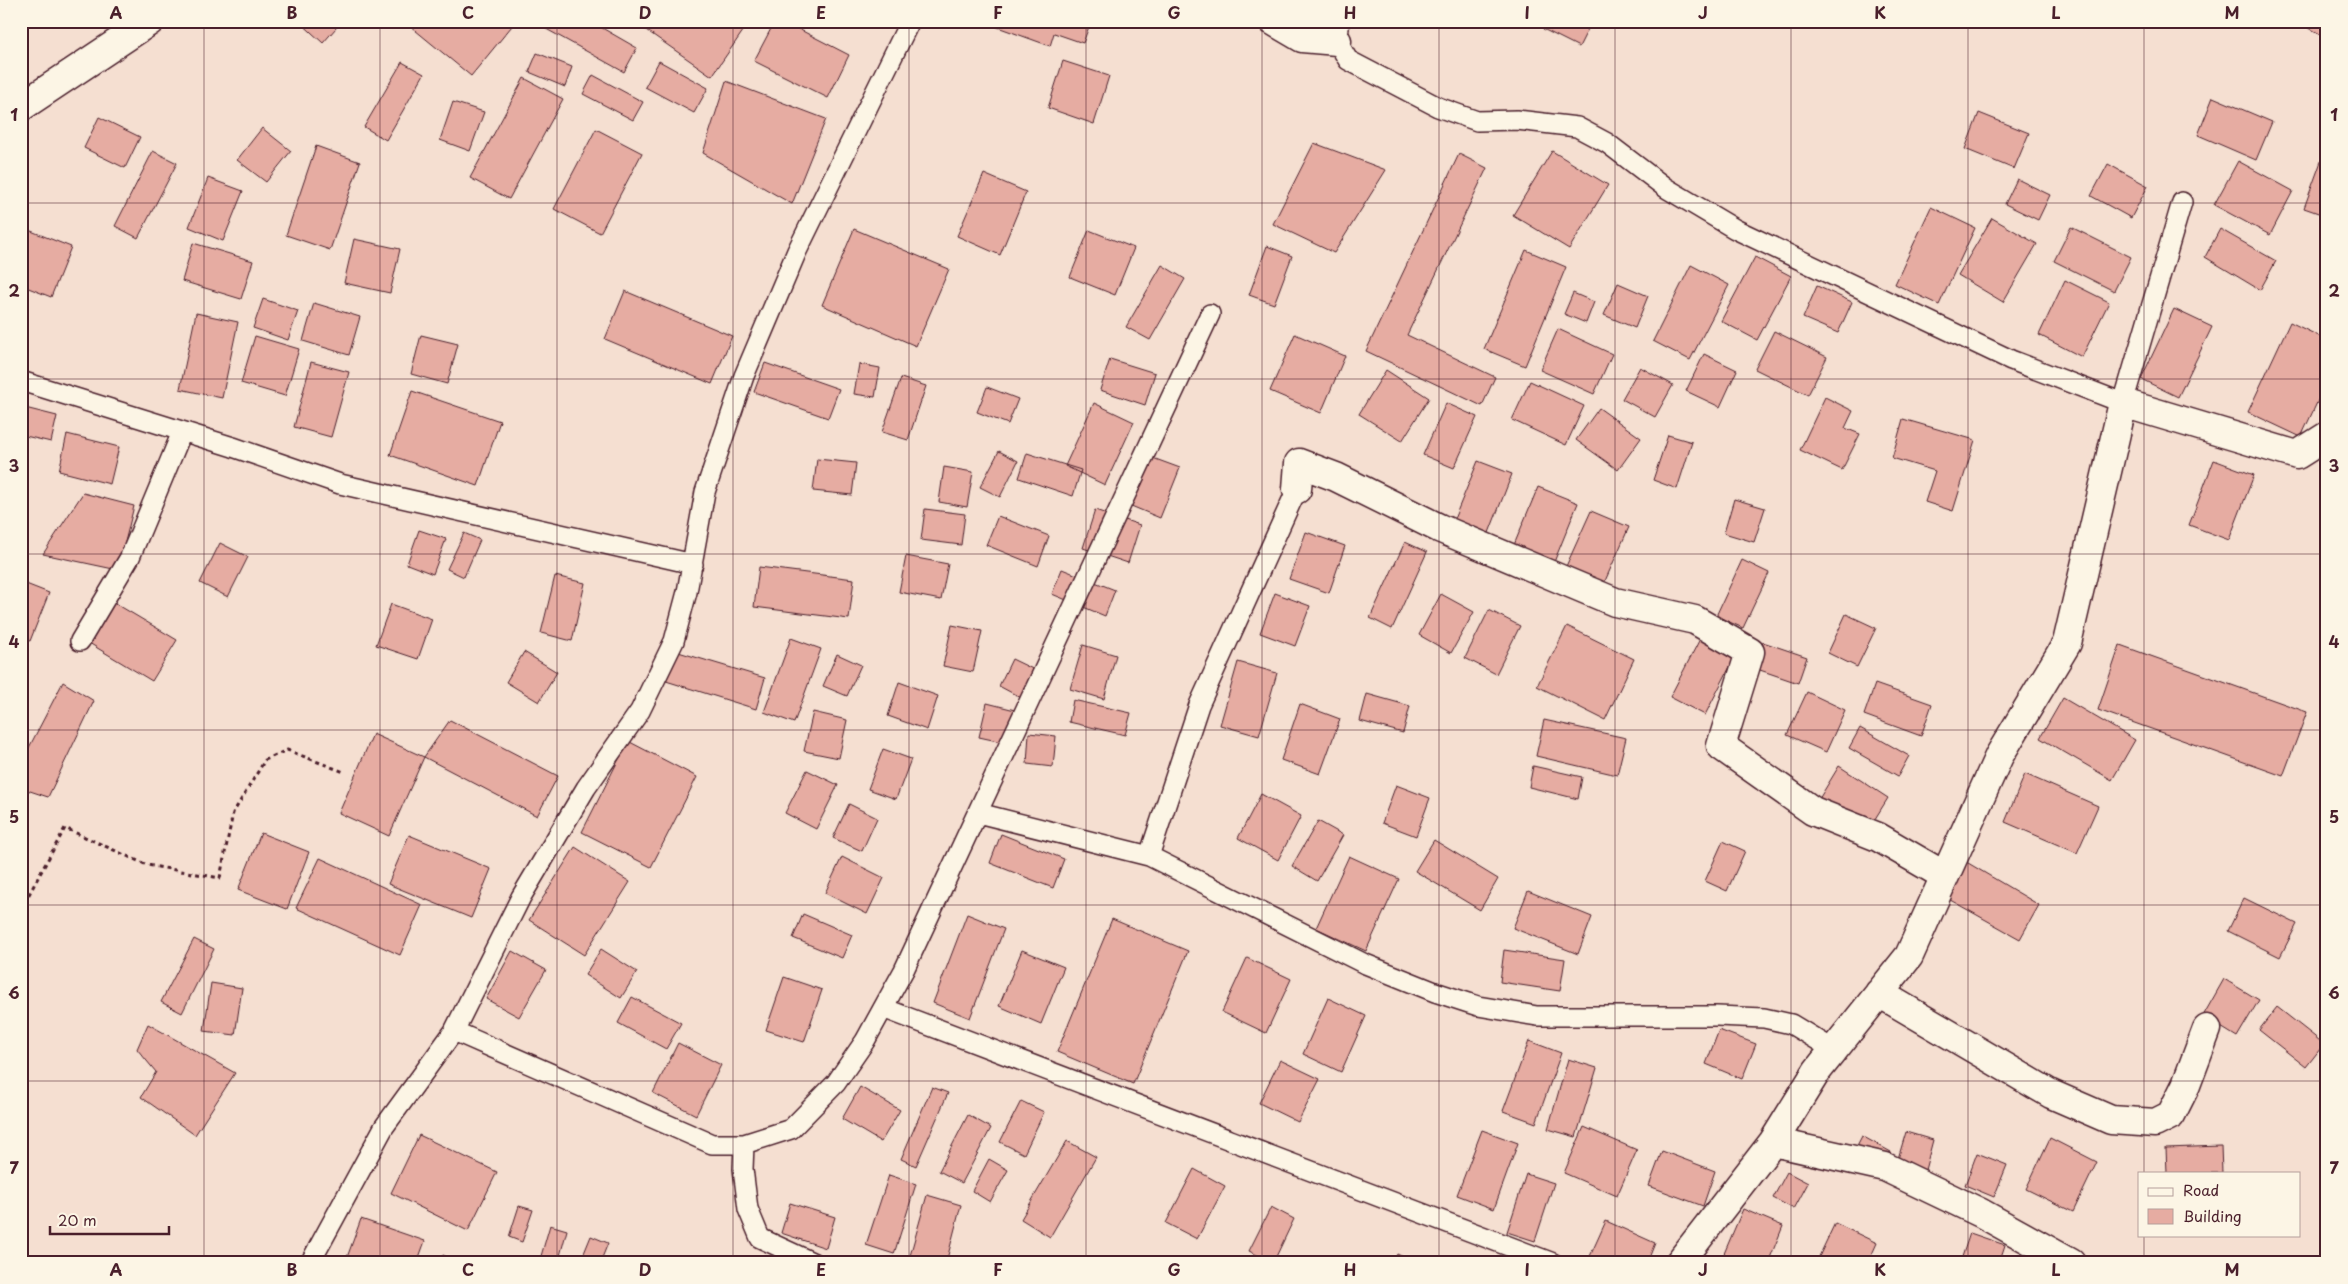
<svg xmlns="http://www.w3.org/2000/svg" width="2348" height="1284" font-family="'Playpen Sans',sans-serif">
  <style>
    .building { fill: #e6aca2; stroke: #4a1f2b }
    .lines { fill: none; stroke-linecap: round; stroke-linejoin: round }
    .lane-casing { stroke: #4a1f2b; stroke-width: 22 }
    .street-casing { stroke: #4a1f2b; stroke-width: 31 }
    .secondary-casing { stroke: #4a1f2b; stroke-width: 31 }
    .path { stroke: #4a1f2b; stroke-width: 3; stroke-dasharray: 4 4; stroke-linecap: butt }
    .lane { stroke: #fcf5e5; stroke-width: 19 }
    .street { stroke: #fcf5e5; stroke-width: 28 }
    .secondary { stroke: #fcf5e5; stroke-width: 28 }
    .grid { fill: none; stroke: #4a1f2b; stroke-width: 1; stroke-opacity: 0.55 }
    .neatline { fill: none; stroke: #4a1f2b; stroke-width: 2 }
    .grid-label { font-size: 16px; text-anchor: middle; font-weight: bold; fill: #4a1f2b }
  </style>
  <rect width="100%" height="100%" fill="#f5dfd1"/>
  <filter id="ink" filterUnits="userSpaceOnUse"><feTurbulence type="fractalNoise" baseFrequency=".02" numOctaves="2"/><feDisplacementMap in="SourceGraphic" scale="10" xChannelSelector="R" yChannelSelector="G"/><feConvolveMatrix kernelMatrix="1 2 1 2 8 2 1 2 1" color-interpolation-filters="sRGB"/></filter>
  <g filter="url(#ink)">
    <path class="building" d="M299 21H342L323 43Z
      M404 21H516L471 76Z
      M541 21H590L637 48 624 72 539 25Z
      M633 21H750L712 76Z
      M775 21H783L849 55 828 98 754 61Z
      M981 21H1091L1083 43 1054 33 1050 46Z
      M1547 21H1592L1579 47 1543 29Z
      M2296 21H2327V25L2322 35Z
      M537 53 572 67 565 87 529 72Z
      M659 61 708 88 694 113 645 87Z
      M1063 61 1109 76 1094 124 1048 108Z
      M402 62 424 74 386 140 364 127Z
      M593 75 643 102 633 120 583 94Z
      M524 78 563 99 509 199 470 178Z
      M726 81 826 119 792 204 703 153Z
      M2213 97 2272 122 2256 160 2198 135Z
      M453 102 484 112 470 151 440 140Z
      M1979 113 2029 133 2014 169 1965 149Z
      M99 117 140 137 125 168 84 148Z
      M262 128 291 151 266 182 237 160Z
      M596 129 642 153 600 233 554 209Z
      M1314 143 1386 170 1334 253 1273 224Z
      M2327 145V216L2304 208Z
      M316 146 360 162 330 250 286 235Z
      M153 151 177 163 138 238 115 226Z
      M1552 151 1608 185 1569 249 1513 215Z
      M1459 154 1487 168 1407 335 1495 377 1482 406 1366 351Z
      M2238 161 2293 191 2270 235 2214 205Z
      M2108 164 2148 186 2131 218 2091 196Z
      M984 174 1026 192 1000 255 957 236Z
      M208 178 243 191 223 241 189 227Z
      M2017 179 2050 195 2038 220 2005 204Z
      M1931 207 1975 228 1939 305 1895 284Z
      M1992 218 2037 244 2003 302 1958 275Z
      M21 227 71 247 51 297 21 285Z
      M2071 227 2131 257 2114 291 2054 261Z
      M854 229 949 269 916 346 822 305Z
      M2220 229 2276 261 2260 290 2205 257Z
      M1089 230 1134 248 1115 295 1070 277Z
      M354 239 400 249 390 293 344 283Z
      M193 243 253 261 241 299 182 281Z
      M1267 246 1292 256 1274 304 1249 295Z
      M1526 250 1566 267 1525 366 1484 349Z
      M1755 257 1791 276 1757 340 1721 321Z
      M1162 265 1185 279 1150 340 1126 327Z
      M1691 265 1729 285 1690 360 1653 341Z
      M2065 280 2109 302 2082 357 2039 335Z
      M1618 283 1648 296 1635 328 1604 315Z
      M1817 286 1852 302 1838 333 1803 318Z
      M625 291 732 336 712 384 605 339Z
      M1573 293 1594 302 1586 323 1564 314Z
      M263 299 298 311 288 340 253 328Z
      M314 303 360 317 349 355 303 341Z
      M2174 309 2212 327 2178 397 2141 379Z
      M196 313 238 322 222 398 180 389Z
      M2290 322 2327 340V381L2301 437 2248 412Z
      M1558 329 1612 354 1594 394 1540 370Z
      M1774 331 1827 357 1808 395 1755 369Z
      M1295 334 1345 356 1321 413 1270 391Z
      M421 335 458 344 447 384 411 374Z
      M255 336 299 349 285 396 241 383Z
      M1704 354 1737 370 1720 407 1686 391Z
      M1110 359 1155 373 1145 405 1100 390Z
      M311 362 349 372 331 437 294 427Z
      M765 363 839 389 828 418 754 392Z
      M859 364 880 368 875 397 854 394Z
      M1640 367 1673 385 1655 417 1622 399Z
      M1386 370 1429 398 1402 441 1359 414Z
      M901 378 926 386 908 440 882 432Z
      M1530 381 1584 406 1566 445 1512 420Z
      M987 387 1018 399 1008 424 977 412Z
      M412 391 500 421 478 486 390 455Z
      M1825 397 1853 411 1845 428 1860 434 1842 470 1800 450Z
      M1094 403 1134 422 1105 485 1065 466Z
      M1446 403 1477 417 1454 468 1423 455Z
      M21 407 57 416 51 442 21 435Z
      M1599 408 1641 438 1618 470 1576 440Z
      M1903 419 1975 440 1953 511 1925 502 1935 471 1892 458Z
      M67 434 119 447 110 484 59 471Z
      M1668 435 1692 442 1677 489 1653 480Z
      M999 451 1018 461 1000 497 980 487Z
      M1027 453 1081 470 1073 496 1019 478Z
      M1142 454 1180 468 1160 518 1124 503Z
      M817 459 856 463 852 495 813 491Z
      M2214 460 2254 475 2229 540 2189 525Z
      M1478 461 1512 474 1487 538 1452 524Z
      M944 467 973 472 967 507 939 502Z
      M1538 487 1578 503 1554 562 1514 545Z
      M83 493 134 506 118 570 43 554Z
      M1734 499 1765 508 1754 542 1724 533Z
      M925 509 965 514 961 545 921 540Z
      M1095 510 1140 525 1128 563 1083 548Z
      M1591 511 1629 527 1601 590 1563 573Z
      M998 516 1049 536 1038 566 986 545Z
      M419 530 446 539 433 574 407 564Z
      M1306 532 1345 546 1329 593 1289 579Z
      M464 533 480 540 464 577 447 569Z
      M1405 542 1427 552 1392 629 1370 618Z
      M220 543 248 557 228 597 200 583Z
      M906 556 948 564 941 600 899 592Z
      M1742 560 1769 573 1743 628 1716 616Z
      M759 567 854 579 849 619 754 607Z
      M1062 569 1115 590 1105 616 1052 594Z
      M555 576 585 583 572 641 541 633Z
      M21 582 49 593 30 641 21 638Z
      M1275 593 1310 606 1295 646 1260 633Z
      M1441 594 1474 612 1451 653 1419 635Z
      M113 602 177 640 152 681 89 643Z
      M391 604 432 619 418 659 376 645Z
      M1489 610 1520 626 1496 674 1465 658Z
      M1846 614 1876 628 1857 667 1828 653Z
      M952 625 982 631 973 672 943 666Z
      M1567 626 1634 659 1605 720 1537 686Z
      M1703 633 1738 651 1705 715 1670 697Z
      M791 638 821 649 794 723 764 712Z
      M1763 642 1807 657 1798 683 1754 668Z
      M1083 645 1116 655 1104 699 1070 689Z
      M2120 645 2307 712 2283 776 2098 710Z
      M675 651 765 678 756 709 666 681Z
      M524 652 557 672 539 702 506 682Z
      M837 654 861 665 847 696 823 686Z
      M1012 659 1041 673 1027 701 999 686Z
      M1238 662 1277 673 1259 736 1220 725Z
      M63 682 94 701 48 797 21 788V763Z
      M899 682 938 696 927 730 888 716Z
      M1875 684 1932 704 1921 736 1864 715Z
      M1807 692 1845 710 1826 752 1787 735Z
      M1367 694 1410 706 1403 733 1360 721Z
      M2063 698 2135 740 2112 780 2040 738Z
      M1073 700 1131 713 1125 735 1069 722Z
      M987 703 1019 711 1011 744 979 737Z
      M1300 704 1340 719 1320 774 1281 760Z
      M813 712 847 720 839 758 804 751Z
      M450 720 558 776 537 816 424 757Z
      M1544 720 1626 738 1617 775 1536 756Z
      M1860 728 1909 756 1898 776 1849 748Z
      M1029 733 1056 736 1053 767 1027 764Z
      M373 734 424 757 389 836 339 813Z
      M628 741 697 777 651 867 582 832Z
      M883 749 911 759 896 799 868 789Z
      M1533 766 1582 777 1578 799 1529 787Z
      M1839 766 1888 798 1868 830 1819 799Z
      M807 770 838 785 816 829 785 813Z
      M2025 774 2098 806 2077 853 2005 822Z
      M1396 785 1430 798 1416 836 1382 823Z
      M1261 794 1301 816 1278 860 1238 838Z
      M849 804 877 818 862 851 833 838Z
      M1318 821 1343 835 1317 881 1292 866Z
      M261 833 309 852 287 909 238 890Z
      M1001 834 1064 859 1053 888 990 863Z
      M409 835 491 869 471 918 388 884Z
      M1434 840 1498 879 1480 910 1415 871Z
      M1723 841 1745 851 1727 891 1705 881Z
      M575 847 630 882 584 955 529 920Z
      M1349 856 1399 879 1366 951 1316 928Z
      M842 857 884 878 867 914 825 893Z
      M320 858 422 905 400 955 296 908Z
      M1963 860 2039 905 2020 939 1943 896Z
      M1528 891 1592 917 1578 954 1513 928Z
      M2244 898 2297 924 2280 957 2228 931Z
      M803 914 852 935 842 958 793 938Z
      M967 914 1004 929 970 1018 933 1003Z
      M1112 919 1188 951 1133 1084 1057 1052Z
      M194 939 214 949 182 1013 161 1002Z
      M601 949 637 972 621 998 585 975Z
      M1022 950 1064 967 1041 1024 999 1006Z
      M1504 950 1565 959 1560 991 1500 982Z
      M512 951 546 970 519 1017 486 999Z
      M1247 958 1291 979 1266 1033 1222 1012Z
      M784 977 822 990 804 1042 766 1030Z
      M2224 979 2259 1000 2237 1037 2203 1016Z
      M211 983 242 988 235 1035 204 1031Z
      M632 997 681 1023 666 1049 618 1023Z
      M1328 998 1366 1016 1341 1072 1303 1054Z
      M2277 1007 2324 1044 2306 1067 2259 1030Z
      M148 1024 235 1073 195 1135 141 1097 156 1072 137 1049Z
      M1719 1030 1756 1044 1742 1079 1706 1064Z
      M1529 1041 1561 1053 1536 1123 1503 1111Z
      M678 1043 721 1065 696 1115 653 1093Z
      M1568 1059 1597 1068 1576 1137 1548 1129Z
      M1280 1060 1320 1079 1298 1122 1259 1103Z
      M860 1087 900 1110 881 1142 842 1119Z
      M932 1087 948 1093 916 1166 901 1159Z
      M1021 1101 1044 1112 1024 1154 1000 1142Z
      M968 1115 991 1128 962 1183 939 1171Z
      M1584 1127 1637 1150 1617 1196 1564 1173Z
      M1482 1130 1518 1143 1494 1209 1457 1195Z
      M1906 1132 1933 1140 1925 1170 1897 1162Z
      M419 1135 497 1172 468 1231 391 1193Z
      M1862 1136 1891 1152 1877 1177 1849 1161Z
      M2050 1138 2097 1162 2073 1212 2026 1189Z
      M1067 1141 1096 1157 1050 1237 1021 1219Z
      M2221 1146 2222 1173H2167L2166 1148Z
      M1662 1151 1715 1171 1703 1206 1649 1186Z
      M1977 1153 2007 1165 1994 1197 1965 1185Z
      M989 1159 1008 1170 990 1202 972 1191Z
      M1194 1169 1225 1186 1197 1239 1166 1223Z
      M1787 1172 1808 1183 1794 1209 1773 1198Z
      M1526 1174 1554 1183 1535 1241 1507 1232Z
      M889 1175 916 1184 894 1254 866 1245Z
      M927 1195 961 1205 946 1263H908Z
      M790 1203 835 1217 826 1248 781 1233Z
      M519 1206 533 1210 522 1242 509 1237Z
      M1271 1207 1294 1219 1273 1263 1249 1251Z
      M1743 1209 1783 1226 1768 1263H1740L1723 1256Z
      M361 1219 425 1241 417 1263H345Z
      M1606 1221 1655 1243 1647 1263H1587Z
      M1835 1223 1877 1243 1868 1263H1816Z
      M550 1225 567 1230 558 1263H539Z
      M1970 1233 2005 1245 1999 1263H1960Z
      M591 1236 608 1243 600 1263H580Z
      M1397 1254 1416 1263H1393Z
      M443 1255 458 1263H439Z"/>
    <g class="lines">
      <g class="lane-casing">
        <path id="lane" d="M1340 21 1337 41 1348 60 1438 107 1477 121 1517 120 1577 127 1607 143 1666 188 1735 229 2011 360 2123 403 2182 202
          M21 381 233 447 340 484 693 564
          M80 641 130 557 182 432
          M978 813 1149 856 1363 963 1435 992 1478 1006 1537 1016H1717L1764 1018 1791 1024 1834 1050
          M1149 856 1199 705 1297 489
          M883 1008 1553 1263
          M454 1031 521 897 586 788 640 711 674 641 687 592 705 492 744 376 797 251 910 21
          M744 1144 743 1169 748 1209 760 1238 814 1263
          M310 1263 384 1127 454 1031 712 1144H744L791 1129 836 1083 865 1041 904 970 1210 314"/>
      </g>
      <g class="street-casing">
        <path id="street" d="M1273 21 1302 38 1337 41
          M1297 489 1299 463 1336 477 1439 528 1615 602 1695 620 1750 652 1721 746 1813 811 1878 837 1945 876
          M1879 993 2051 1094 2111 1120 2155 1123 2171 1115 2186 1085 2207 1029
          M1773 1142 1885 1167 1981 1213 2071 1263
          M1679 1263 1773 1142 1817 1071 1909 956 1999 756 2067 643 2123 403 2297 455 2327 436"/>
      </g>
      <g class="secondary-casing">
        <path id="secondary" d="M21 107 150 21"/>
      </g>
      <path class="path" d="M21 909 65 828 147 865 220 878 233 813 265 760 287 750 344 772"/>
      <use href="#lane" class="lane"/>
      <use href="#street" class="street"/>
      <use href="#secondary" class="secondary"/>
    </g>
  </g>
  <path class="grid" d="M204 21V1263M380 21V1263M557 21V1263M733 21V1263M909 21V1263M1086 21V1263M1262 21V1263M1439 21V1263M1615 21V1263M1791 21V1263M1968 21V1263M2144 21V1173M21 203H2327M21 379H2327M21 554H2327M21 730H2327M21 905H2327M21 1081H2327M2144 1235V1263"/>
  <rect width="2348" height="1284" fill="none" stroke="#fcf5e5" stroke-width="55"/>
  <rect x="2138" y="1172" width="162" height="65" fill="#fcf5e5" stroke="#b59f9b"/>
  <rect x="2148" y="1188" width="25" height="8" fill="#fcf5e5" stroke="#b59f9b"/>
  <text x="2183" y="1196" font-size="15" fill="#4a1f2b">Road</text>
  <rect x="2148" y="1209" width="25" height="15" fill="#e6aca2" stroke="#b59f9b"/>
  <text x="2183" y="1222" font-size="15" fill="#4a1f2b">Building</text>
  <path d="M50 1226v8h119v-8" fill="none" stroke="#4a1f2b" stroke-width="2.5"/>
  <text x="58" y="1226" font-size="15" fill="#4a1f2b" stroke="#fcf5e5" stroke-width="4" paint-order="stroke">20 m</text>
  <rect x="28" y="28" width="2292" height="1228" class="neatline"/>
  <g class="grid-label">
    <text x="116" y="19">A</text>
    <text x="292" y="19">B</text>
    <text x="468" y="19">C</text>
    <text x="645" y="19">D</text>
    <text x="821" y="19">E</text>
    <text x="998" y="19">F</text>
    <text x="1174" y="19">G</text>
    <text x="1350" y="19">H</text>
    <text x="1527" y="19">I</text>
    <text x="1703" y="19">J</text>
    <text x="1880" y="19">K</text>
    <text x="2056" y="19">L</text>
    <text x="2232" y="19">M</text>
    <text x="14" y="121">1</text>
    <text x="2334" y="121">1</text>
    <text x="14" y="297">2</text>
    <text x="2334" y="297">2</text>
    <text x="14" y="472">3</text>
    <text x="2334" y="472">3</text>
    <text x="14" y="648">4</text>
    <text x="2334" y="648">4</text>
    <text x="14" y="823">5</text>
    <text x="2334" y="823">5</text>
    <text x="14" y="999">6</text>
    <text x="2334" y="999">6</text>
    <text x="14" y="1174">7</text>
    <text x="2334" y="1174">7</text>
    <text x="116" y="1276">A</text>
    <text x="292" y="1276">B</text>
    <text x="468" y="1276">C</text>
    <text x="645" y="1276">D</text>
    <text x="821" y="1276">E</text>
    <text x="998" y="1276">F</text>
    <text x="1174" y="1276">G</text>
    <text x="1350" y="1276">H</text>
    <text x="1527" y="1276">I</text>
    <text x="1703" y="1276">J</text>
    <text x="1880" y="1276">K</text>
    <text x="2056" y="1276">L</text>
    <text x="2232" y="1276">M</text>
  </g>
</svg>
